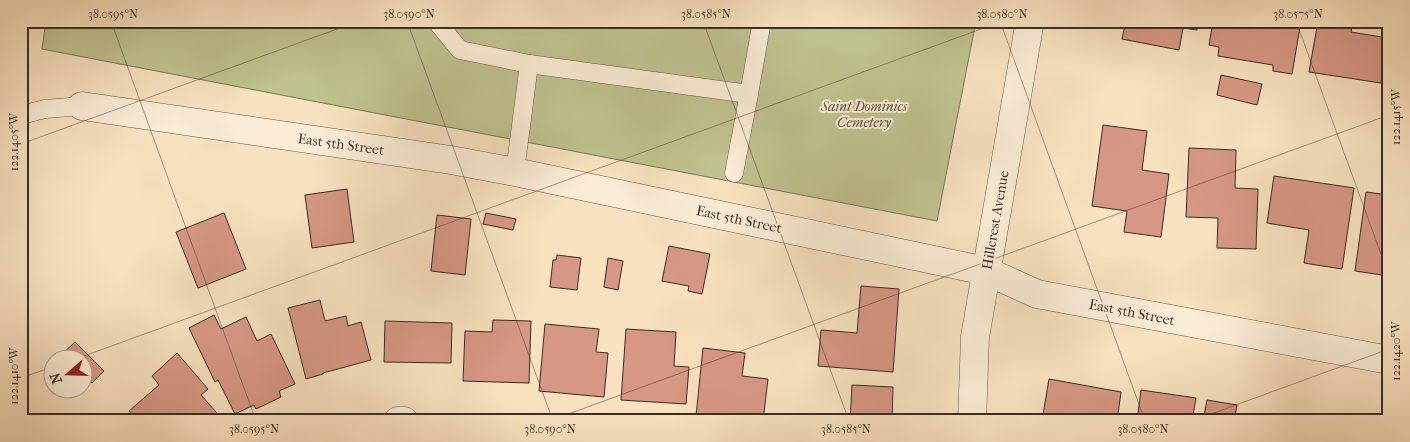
<svg xmlns="http://www.w3.org/2000/svg" width="1410" height="442" viewBox="0 0 1410 442" font-family="'IM FELL French Canon',serif">
  <rect width="100%" height="100%" fill="#f7e1bf"/>
  <filter id="stains"><feTurbulence type="fractalNoise" baseFrequency=".004" numOctaves="4"/><feColorMatrix values="0 0 0 0 .2 0 0 0 0 .09 0 0 0 0 .02 0 0 0 .5 -.17"/></filter>
  <radialGradient id="worn" r=".72"><stop offset=".6" stop-color="#630" stop-opacity="0"/><stop offset="1" stop-color="#630" stop-opacity=".3"/></radialGradient>
  <polygon fill="#bfc290" stroke="#7c785a" points="46,21 976,21 937,221 42,49"/>
  <g fill="#d69784" stroke="#3a2d25">
    <polygon points="1126,21 1198,21 1197,30 1183,28 1179,50 1122,39"/>
    <polygon points="1213,21 1301,21 1292,74 1273,71 1273,65 1218,56 1219,47 1209,45"/>
    <polygon points="1318,21 1353,21 1351,32 1388,38 1381,83 1309,72"/>
    <polygon points="1221,75 1262,84 1257,105 1217,95"/>
    <polygon points="1103,125 1147,131 1142,170 1169,174 1161,237 1124,232 1127,211 1092,206"/>
    <polygon points="1189,148 1236,150 1235,188 1258,189 1256,249 1217,248 1218,218 1186,217"/>
    <polygon points="1274,176 1354,188 1342,269 1304,263 1309,230 1267,223"/>
    <polygon points="347,189 354,242 312,248 305,195"/>
    <polygon points="1366,192 1389,195 1389,276 1355,271"/>
    <polygon points="224,213 246,269 198,288 176,232"/>
    <polygon points="486,213 516,219 513,230 483,224"/>
    <polygon points="437,215 471,219 465,275 431,271"/>
    <polygon points="669,246 710,254 702,294 688,291 689,286 662,281"/>
    <polygon points="557,255 581,258 577,290 550,287 553,260 556,260"/>
    <polygon points="608,258 623,261 618,290 604,287"/>
    <polygon points="861,286 899,289 893,372 818,366 821,330 857,333"/>
    <polygon points="320,300 325,321 346,316 348,326 361,322 371,360 323,373 323,374 306,379 288,308"/>
    <polygon points="214,315 221,329 246,317 257,341 271,334 295,384 279,391 281,397 256,409 254,405 235,414 218,380 215,382 189,328"/>
    <polygon points="493,320 531,321 529,383 463,381 465,331 492,332"/>
    <polygon points="385,321 452,323 451,363 384,362"/>
    <polygon points="545,324 599,329 596,352 608,353 604,397 539,391"/>
    <polygon points="626,329 676,332 674,366 689,367 686,404 621,400"/>
    <polygon points="75,342 104,371 92,383 82,374 82,360 67,360 62,354"/>
    <polygon points="703,348 745,353 742,376 768,379 763,421 741,421 696,416"/>
    <polygon points="177,353 208,389 201,395 224,421 137,421 129,411 159,385 152,376"/>
    <polygon points="1049,379 1121,392 1117,421 1042,421"/>
    <polygon points="852,385 893,387 892,421 850,421"/>
    <polygon points="1141,390 1196,398 1192,421 1137,421"/>
    <polygon points="1207,400 1237,405 1234,421 1203,421"/>
  </g>
  <g fill="none" stroke-linecap="round" stroke-linejoin="round">
    <defs>
      <g id="lane">
        <polyline points="436,21 460,50 529,64 749,94 762,21"/>
        <polyline points="21,115 45,109 82,106"/>
        <polyline points="515,172 529,64"/>
        <polyline points="734,173 749,94"/>
      </g>
      <g id="street">
        <polyline points="82,106 451,160 515,172 986,271 1037,294 1389,360"/>
        <polyline points="398,421 404,421"/>
        <polyline points="972,421 975,337 1030,21"/>
      </g>
    </defs>
    <use href="#lane" stroke="#695a4c" stroke-width="19"/>
    <use href="#street" stroke="#695a4c" stroke-width="29"/>
    <use href="#lane" stroke="#faecd5" stroke-width="18"/>
    <use href="#street" stroke="#faecd5" stroke-width="28"/>
  </g>
  <path fill="none" stroke="#3a2d25" stroke-width="1" stroke-opacity="0.45" d="M111 21 256 421M407 21 553 421M703 21 849 421M1000 21 1145 421M1296 21 1389 276M21 144 359 21M73 360 1003 21M21 378 52 367M549 421 1389 115M1192 421 1389 349"/>
  <g text-anchor="middle" stroke-width="4" stroke-linejoin="round" paint-order="stroke">
    <g font-size="14" font-style="italic" fill="#5b5240" stroke="#faecd5">
      <text x="864" y="111">Saint Dominics<tspan x="864" dy="16">Cemetery</tspan></text>
    </g>
    <g font-size="14" fill="#3a2d25" stroke="#faecd5">
      <text transform="translate(341 144) rotate(8)" y="5">East 5th Street</text>
      <text transform="translate(739 219) rotate(12)" y="5">East 5th Street</text>
      <text transform="translate(995 220) rotate(-80)" y="5">Hillcrest Avenue</text>
      <text transform="translate(1132 312) rotate(11)" y="5">East 5th Street</text>
    </g>
  </g>
  <rect width="1410" height="442" fill="none" stroke="#f7e1bf" stroke-width="55"/>
  <g transform="translate(68 374) rotate(250)"><circle r="24" fill="#faecd5" stroke="#ada08f"/>
  <path d="M0-4L9 19L0 12L-9 19Z" fill="#8f2418"/>
  <text y="-8" font-size="14" font-weight="bold" text-anchor="middle" fill="#3a2d25">N</text>
  </g>
  <rect x="28" y="28" width="1354" height="386" fill="none" stroke="#3a2d25" stroke-width="2"/>
  <g font-size="12" text-anchor="middle" fill="#3a2d25">
    <text x="113" y="18">38.0595°N</text>
    <text x="409" y="18">38.0590°N</text>
    <text x="706" y="18">38.0585°N</text>
    <text x="1002" y="18">38.0580°N</text>
    <text x="1298" y="18">38.0575°N</text>
    <text transform="translate(1396 117) rotate(-90)" y="4">122.1415°W</text>
    <text transform="translate(14 142) rotate(-90)" y="4">122.1405°W</text>
    <text transform="translate(1396 351) rotate(-90)" y="4">122.1420°W</text>
    <text transform="translate(14 376) rotate(-90)" y="4">122.1410°W</text>
    <text x="254" y="433">38.0595°N</text>
    <text x="550" y="433">38.0590°N</text>
    <text x="846" y="433">38.0585°N</text>
    <text x="1143" y="433">38.0580°N</text>
  </g>
  <rect width="100%" height="100%" filter="url(#stains)"/>
  <rect width="100%" height="100%" fill="url(#worn)"/>
</svg>
